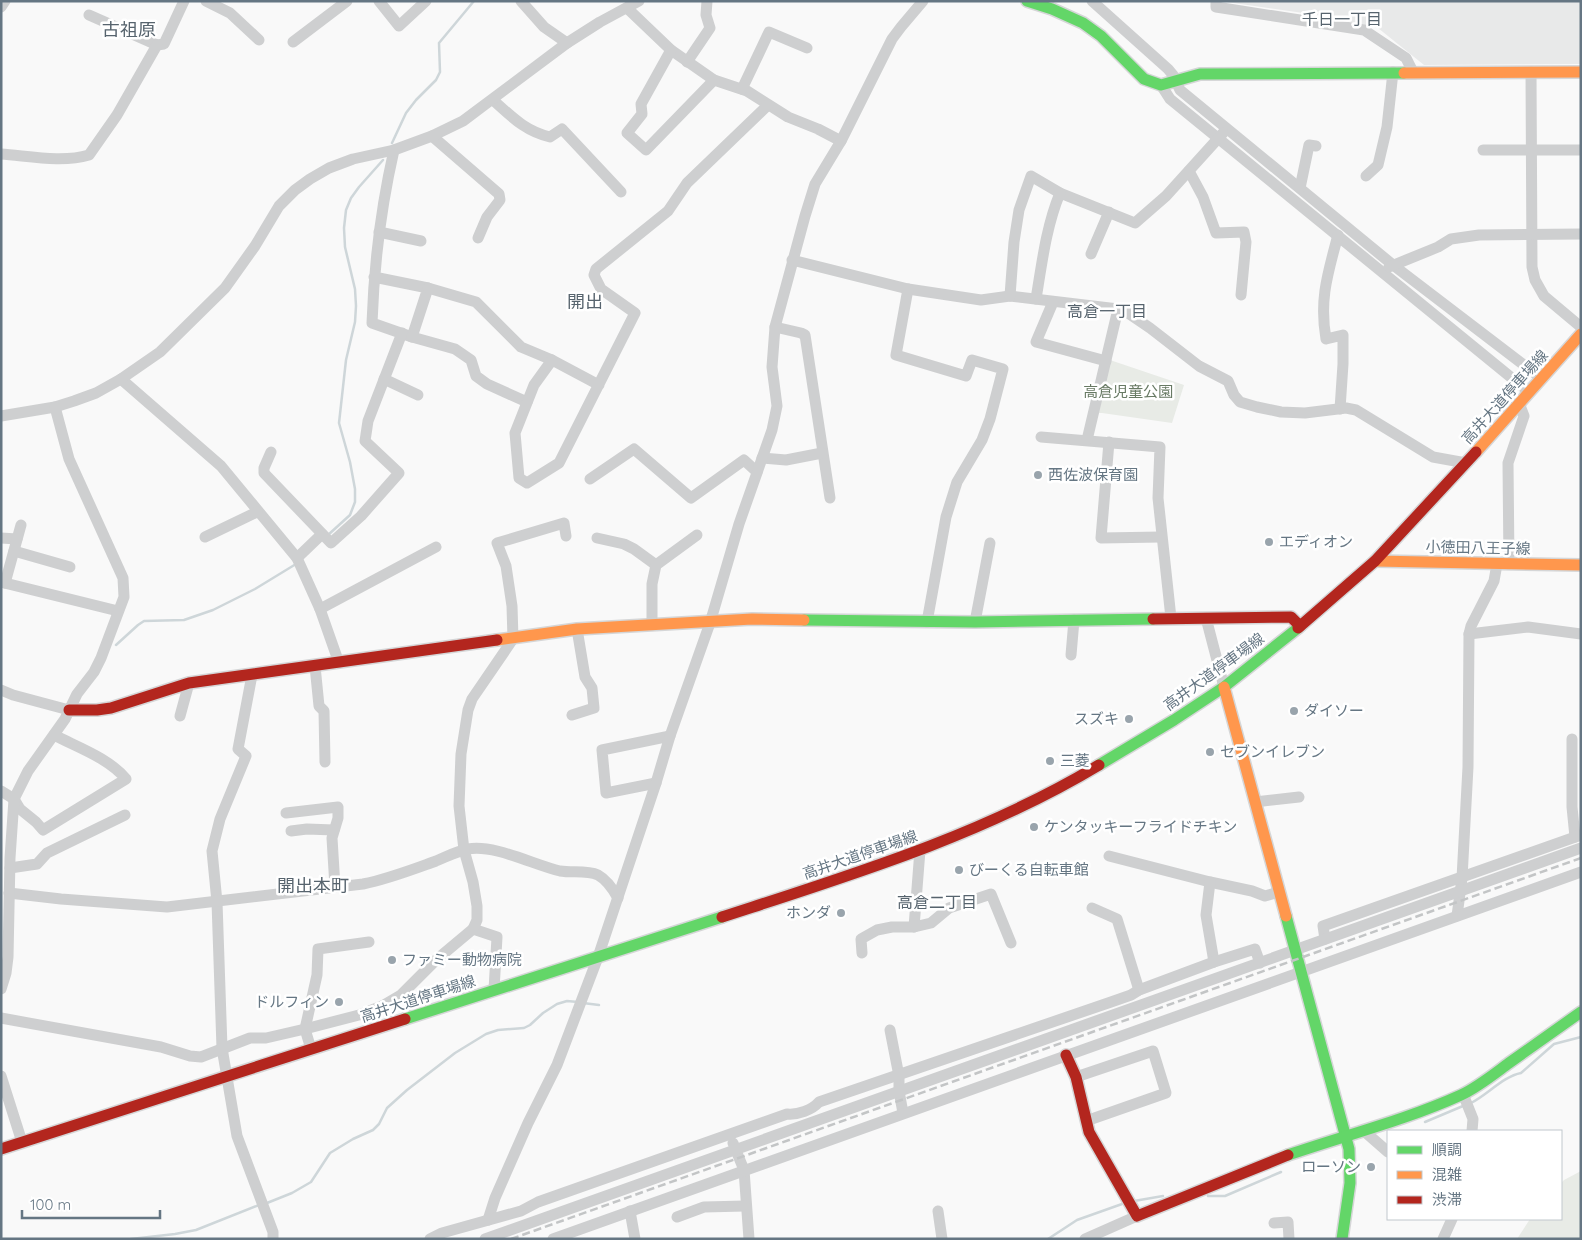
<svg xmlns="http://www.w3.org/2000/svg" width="1582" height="1240" viewBox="0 0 1582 1240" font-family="Quicksand,'Noto Sans JP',sans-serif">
  <rect width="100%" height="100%" fill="#f9f9f9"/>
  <polygon fill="#e8e9e9" points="1220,1 1581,1 1581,64 1424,65 1378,28 1324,16"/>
  <g fill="#e8ebe6">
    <polygon points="1107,359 1184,385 1172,423 1102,413 1093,413"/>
    <polygon points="1581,1171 1581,1239 1517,1239 1530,1219 1561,1219 1561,1183 1564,1180"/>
  </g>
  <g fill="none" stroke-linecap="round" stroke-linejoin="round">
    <g stroke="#ced6d9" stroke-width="2.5">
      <polyline points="392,143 406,113 416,100 436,80 440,72 439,43 474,1"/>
      <polyline points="328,535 350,515 355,502 355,489 350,462 339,423 346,360 355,322 356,306 355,289 345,247 344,228 346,210 351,198 359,187 383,160"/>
      <polyline points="116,645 138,625 144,621 184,620 213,610 255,589 296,564"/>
      <polyline points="583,1003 599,1005"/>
      <path d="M1471 1103C1487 1095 1504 1076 1521 1073L1554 1044 1581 1037"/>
      <polyline points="1425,1122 1463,1106"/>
      <polyline points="1208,1196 1225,1196 1281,1172"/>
      <polyline points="1134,1201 1163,1196"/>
      <polyline points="267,1203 292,1193 311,1182 330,1153 353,1139 373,1130 379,1124 387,1108 407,1090 455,1053 486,1034 498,1030 524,1028 530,1025 543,1013 557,1004 567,1001 578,1002"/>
      <polyline points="131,1239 175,1234 196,1230 259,1205"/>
      <polyline points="1048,1239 1077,1220 1122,1204"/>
    </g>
    <defs>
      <g id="fast">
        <polyline points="1027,1 1052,9 1083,23 1101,36 1144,79 1161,85 1200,74 1404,73"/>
        <polyline points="804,620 975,622 1153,619"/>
        <polyline points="1099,765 1174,720 1224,687 1298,628"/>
        <polyline points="1286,916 1349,1149 1350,1183 1342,1239"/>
        <polyline points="405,1019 722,917"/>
        <path d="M1288 1155C1346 1135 1406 1120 1461 1095 1478 1087 1494 1074 1509 1063 1533 1046 1557 1029 1581 1012"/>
      </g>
      <g id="slow">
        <polyline points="1404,73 1581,72"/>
        <polyline points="1476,452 1581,334"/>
        <polyline points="1375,561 1581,565"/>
        <polyline points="497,640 577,629 752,619 804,620"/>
        <polyline points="1224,687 1286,916"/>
      </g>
      <g id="jam">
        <polyline points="1153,619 1291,617 1300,626"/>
        <polyline points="1298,628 1375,561 1476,452"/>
        <polyline points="69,710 97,710 111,708 189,683 497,640"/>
        <path d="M722 917C851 875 983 835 1099 765"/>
        <polyline points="1066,1055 1076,1077 1089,1132 1137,1216 1288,1155"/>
        <polyline points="1,1149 405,1019"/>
      </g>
    </defs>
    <use href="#fast" stroke="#d5d6d7" stroke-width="14"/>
    <use href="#slow" stroke="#d5d6d7" stroke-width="14"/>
    <use href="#jam" stroke="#d5d6d7" stroke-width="14"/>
    <g stroke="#cecfd0" stroke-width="11">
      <polyline points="206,1 230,13 259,40"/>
      <polyline points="379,1 399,26 426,1"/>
      <polyline points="521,1 544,27 567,43"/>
      <polyline points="1092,1 1168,69 1173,75 1180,90 1393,265 1541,378"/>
      <polyline points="1216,1 1216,7 1364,30 1406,58 1413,72"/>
      <polyline points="1,7 5,1"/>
      <polyline points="627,8 671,50 714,80 747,91 788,117 818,129 841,141"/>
      <polyline points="89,15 157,45 164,44 184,1"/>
      <polyline points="293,42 347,1"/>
      <polyline points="671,50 641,104 642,114 627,133 646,150 714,80"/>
      <polyline points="687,62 710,28 706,15 707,1"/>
      <polyline points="1531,72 1532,267 1535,280 1544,296 1581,327"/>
      <polyline points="1161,85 1170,99 1529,392"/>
      <polyline points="742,89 769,32 807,48"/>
      <path d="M493 100C512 117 525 131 550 137L562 129 621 192"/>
      <polyline points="432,136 499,194 500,200 487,217 478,238"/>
      <polyline points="1483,150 1581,150"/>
      <path d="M1 154C29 156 62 163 89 155L117 115 157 45"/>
      <polyline points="1189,171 1203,197 1216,233 1244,232 1246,242 1241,295"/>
      <polyline points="1366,176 1378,165 1387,127 1393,72"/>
      <polyline points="1300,188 1309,145 1316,146"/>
      <polyline points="379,232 421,241"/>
      <path d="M1338 235C1328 273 1319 299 1326 339L1343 335V364L1340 409"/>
      <polyline points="1091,254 1109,212"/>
      <polyline points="792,260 908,289 981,300 1010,296 1118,309 1125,311 1150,328 1199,366 1228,381 1234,395 1240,402 1257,407 1281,412 1305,413 1346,408 1356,410 1433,457 1466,463"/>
      <polyline points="1389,267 1438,247 1451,239 1479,235 1581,234"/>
      <path d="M374 277 428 288 412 337 372 323C374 265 381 207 394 150"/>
      <polyline points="428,288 476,302 521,347 552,360"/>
      <polyline points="908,289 896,355 966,376 972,360 1003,369 990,419 982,440 957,482 946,517 927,622"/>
      <polyline points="1010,296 1014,242 1019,210 1031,176 1060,193 1135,223 1166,196 1223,133"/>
      <path d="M1036 299C1042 263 1046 227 1060 193"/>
      <polyline points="1053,302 1036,342 1106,361"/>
      <polyline points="775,327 801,333 805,335 830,498"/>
      <polyline points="412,337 455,349 471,360 476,376 487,384 527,402"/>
      <polyline points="121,379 221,466 297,558 320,609 339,663"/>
      <polyline points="384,379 418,395"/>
      <polyline points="599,385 552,360 534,385 515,433 519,478 527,483 559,463 635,313 601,289 594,275 596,269 668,211 687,183 768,105"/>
      <polyline points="1,416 55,407 74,401 96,393 121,379 160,352 225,288 255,246 279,206 295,190 310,179 329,168 353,159 394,150 432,136 463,121 567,43 600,22 639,1"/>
      <polyline points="1041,437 1160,447 1158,498 1171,618"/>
      <polyline points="1087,440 1118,309"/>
      <polyline points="1109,442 1101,538 1161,537"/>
      <polyline points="271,452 264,468 264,473 331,543 361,516 399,473 365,441 368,421 402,333"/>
      <polyline points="762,458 786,460 822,453"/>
      <polyline points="590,479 634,449 691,498 744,460 757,472"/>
      <polyline points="205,537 257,512"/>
      <polyline points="1,538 17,539"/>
      <polyline points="597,538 624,544 634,549 656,565"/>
      <polyline points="14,551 70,567"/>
      <polyline points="297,558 322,534"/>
      <polyline points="1509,564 1508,463 1524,416 1519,403"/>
      <polyline points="1,582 118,611"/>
      <polyline points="5,583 21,525"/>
      <polyline points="320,609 436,547"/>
      <polyline points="1206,618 1224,687"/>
      <polyline points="975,622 990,543"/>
      <polyline points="652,625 652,584 656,565 697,535"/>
      <polyline points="1469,634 1528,627 1581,634"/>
      <polyline points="1071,655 1074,620"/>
      <polyline points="315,666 319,706 324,711 325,762"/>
      <polyline points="252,675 238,749 246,756 220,819 212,851 217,902 222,1048 237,1136 273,1232 273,1239"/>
      <polyline points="1,690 13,695 69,710"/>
      <polyline points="572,715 594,708 592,688 585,677 577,629"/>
      <polyline points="180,716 189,683"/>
      <polyline points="1572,739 1572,807 1575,837"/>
      <polyline points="656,783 606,793 602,750 670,736"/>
      <path d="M1 791 14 799 20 809 36 822 43 830 126 779C109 758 77 747 54 735"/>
      <polyline points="1255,802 1299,797"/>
      <polyline points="286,813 338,807 338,818 332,838 335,887"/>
      <polyline points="291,831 307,829 334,830"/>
      <polyline points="1109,856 1210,882 1252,891 1265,896 1279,892"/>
      <polyline points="10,868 37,864 47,853 125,815"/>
      <polyline points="1210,882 1206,915 1214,962"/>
      <path d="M9 893 61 899 167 907 363 884C388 879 411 870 436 861 446 857 457 851 468 849 494 844 534 865 560 871 572 873 587 870 598 875 607 880 613 889 618 898"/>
      <polyline points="1092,908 1117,919 1139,990"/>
      <polyline points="1457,916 1462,878 1468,767 1469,634 1471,626 1494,581 1497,564"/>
      <polyline points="914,927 920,850"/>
      <polyline points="473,929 497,937 494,990"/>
      <polyline points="1325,939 1323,926 1581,835"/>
      <polyline points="862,953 861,939 877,930 892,927 914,927 931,923 949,908 991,894 1011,943"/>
      <polyline points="1,989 6,973 8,957 10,858 14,799 28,771 65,719 77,694 94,672 101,658 124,597 123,578 69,459 55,407"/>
      <polyline points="1,1018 161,1047 190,1056 201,1057 250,1038 266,1038 305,1029 359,1015 384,1005 401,995 436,960 473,929 477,920 477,906 473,882 464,850 459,806 461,754 468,710 472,699 513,639 512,606 506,566 497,543 564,523 566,536"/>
      <polyline points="890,1030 899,1076 899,1091 903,1113"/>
      <polyline points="311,1049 305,1029 317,975 318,949 369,942"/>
      <polyline points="1,1076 22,1142"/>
      <polyline points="1076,1077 1153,1051 1166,1093 1086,1121"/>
      <polyline points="1463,1094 1473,1119 1472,1131"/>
      <polyline points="1364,1131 1388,1152"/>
      <polyline points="733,1143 744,1170 749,1239"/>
      <polyline points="630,1211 635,1239"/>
      <polyline points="938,1211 942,1239"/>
      <polyline points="677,1217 704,1207 745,1206"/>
      <polyline points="488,1220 495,1198 528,1123 557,1065 598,957 656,783 670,736 710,623 739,524 772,430 777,406 772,367 775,327 805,216 815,184 841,141 892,39 901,27 923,1"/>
      <polyline points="1274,1223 1288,1222 1289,1239"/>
      <path d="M430 1239 442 1233 521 1211 538 1202 787 1114C798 1115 812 1110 819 1102L1111 1002 1131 995 1139 990 1214 962 1255 949 1260 963"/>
      <polyline points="485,1239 1581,848"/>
      <polyline points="553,1239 1581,872"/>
      <polyline points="1085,1239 1137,1216"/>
      <polyline points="1443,1239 1452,1219"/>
    </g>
    <use href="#fast" stroke="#63d668" stroke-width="11"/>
    <use href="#slow" stroke="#ff974d" stroke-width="11"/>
    <use href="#jam" stroke="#b3261e" stroke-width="11"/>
    <polyline stroke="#c3c5c6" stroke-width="2.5" stroke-dasharray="8 4" stroke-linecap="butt" points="511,1239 1581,858"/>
  </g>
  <g fill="#99a4ac" stroke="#fff" stroke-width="2">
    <circle cx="1038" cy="475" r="5"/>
    <circle cx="1269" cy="542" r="5"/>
    <circle cx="1294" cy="711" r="5"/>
    <circle cx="1129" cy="719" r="5"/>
    <circle cx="1210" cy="752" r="5"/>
    <circle cx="1050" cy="761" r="5"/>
    <circle cx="1034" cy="827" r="5"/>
    <circle cx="959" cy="870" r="5"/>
    <circle cx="841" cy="913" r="5"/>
    <circle cx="392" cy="960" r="5"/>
    <circle cx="339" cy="1002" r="5"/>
    <circle cx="1371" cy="1167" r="5"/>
  </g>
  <g text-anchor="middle" stroke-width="5" stroke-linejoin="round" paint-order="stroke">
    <g font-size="15" fill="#687a64" stroke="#fff">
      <text x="1128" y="397">高倉児童公園</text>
    </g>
    <g font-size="15" fill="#657683" stroke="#fff">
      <text transform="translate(1505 397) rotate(-48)" y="5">高井大道停車場線</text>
      <text transform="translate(1478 548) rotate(1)" y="5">小徳田八王子線</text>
      <text transform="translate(1214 672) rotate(-36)" y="5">高井大道停車場線</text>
      <text transform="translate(860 855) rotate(-19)" y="5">高井大道停車場線</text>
      <text transform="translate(418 999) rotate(-18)" y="5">高井大道停車場線</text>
    </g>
    <g font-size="15" fill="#657683" stroke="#fff" text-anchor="start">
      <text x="1048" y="480">西佐波保育園</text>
      <text x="1279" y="547">エディオン</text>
      <text x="1304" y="716">ダイソー</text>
      <text x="1119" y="724" text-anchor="end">スズキ</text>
      <text x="1220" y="757">セブンイレブン</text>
      <text x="1060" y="766">三菱</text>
      <text x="1044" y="832">ケンタッキーフライドチキン</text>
      <text x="969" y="875">びーくる自転車館</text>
      <text x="831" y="918" text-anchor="end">ホンダ</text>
      <text x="402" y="965">ファミー動物病院</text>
      <text x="329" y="1007" text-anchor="end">ドルフィン</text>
      <text x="1361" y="1172" text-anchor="end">ローソン</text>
    </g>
    <g font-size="16" fill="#57646e" stroke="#fff">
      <text x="1342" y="25">千日一丁目</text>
      <text x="1107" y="317">高倉一丁目</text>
      <text x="937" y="908">高倉二丁目</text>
    </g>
    <g font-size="18" fill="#57646e" stroke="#fff">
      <text x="129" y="36">古祖原</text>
      <text x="585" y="308">開出</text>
      <text x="313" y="892">開出本町</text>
    </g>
  </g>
  <rect width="1582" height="1240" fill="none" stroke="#657683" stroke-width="5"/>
  <rect x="1387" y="1130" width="175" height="90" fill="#ffffff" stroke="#c1c8cd"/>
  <rect x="1397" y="1146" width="25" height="8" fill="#63d668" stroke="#c1c8cd"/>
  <text x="1432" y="1155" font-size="15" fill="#657683">順調</text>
  <rect x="1397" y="1171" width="25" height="8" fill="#ff974d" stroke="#c1c8cd"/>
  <text x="1432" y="1180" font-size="15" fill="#657683">混雑</text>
  <rect x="1397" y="1196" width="25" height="8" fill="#b3261e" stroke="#c1c8cd"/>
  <text x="1432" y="1205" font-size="15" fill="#657683">渋滞</text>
  <path d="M22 1210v8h138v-8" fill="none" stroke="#657683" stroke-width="2.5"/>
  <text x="30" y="1210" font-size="15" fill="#657683" stroke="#ffffff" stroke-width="4" paint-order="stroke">100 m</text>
</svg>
